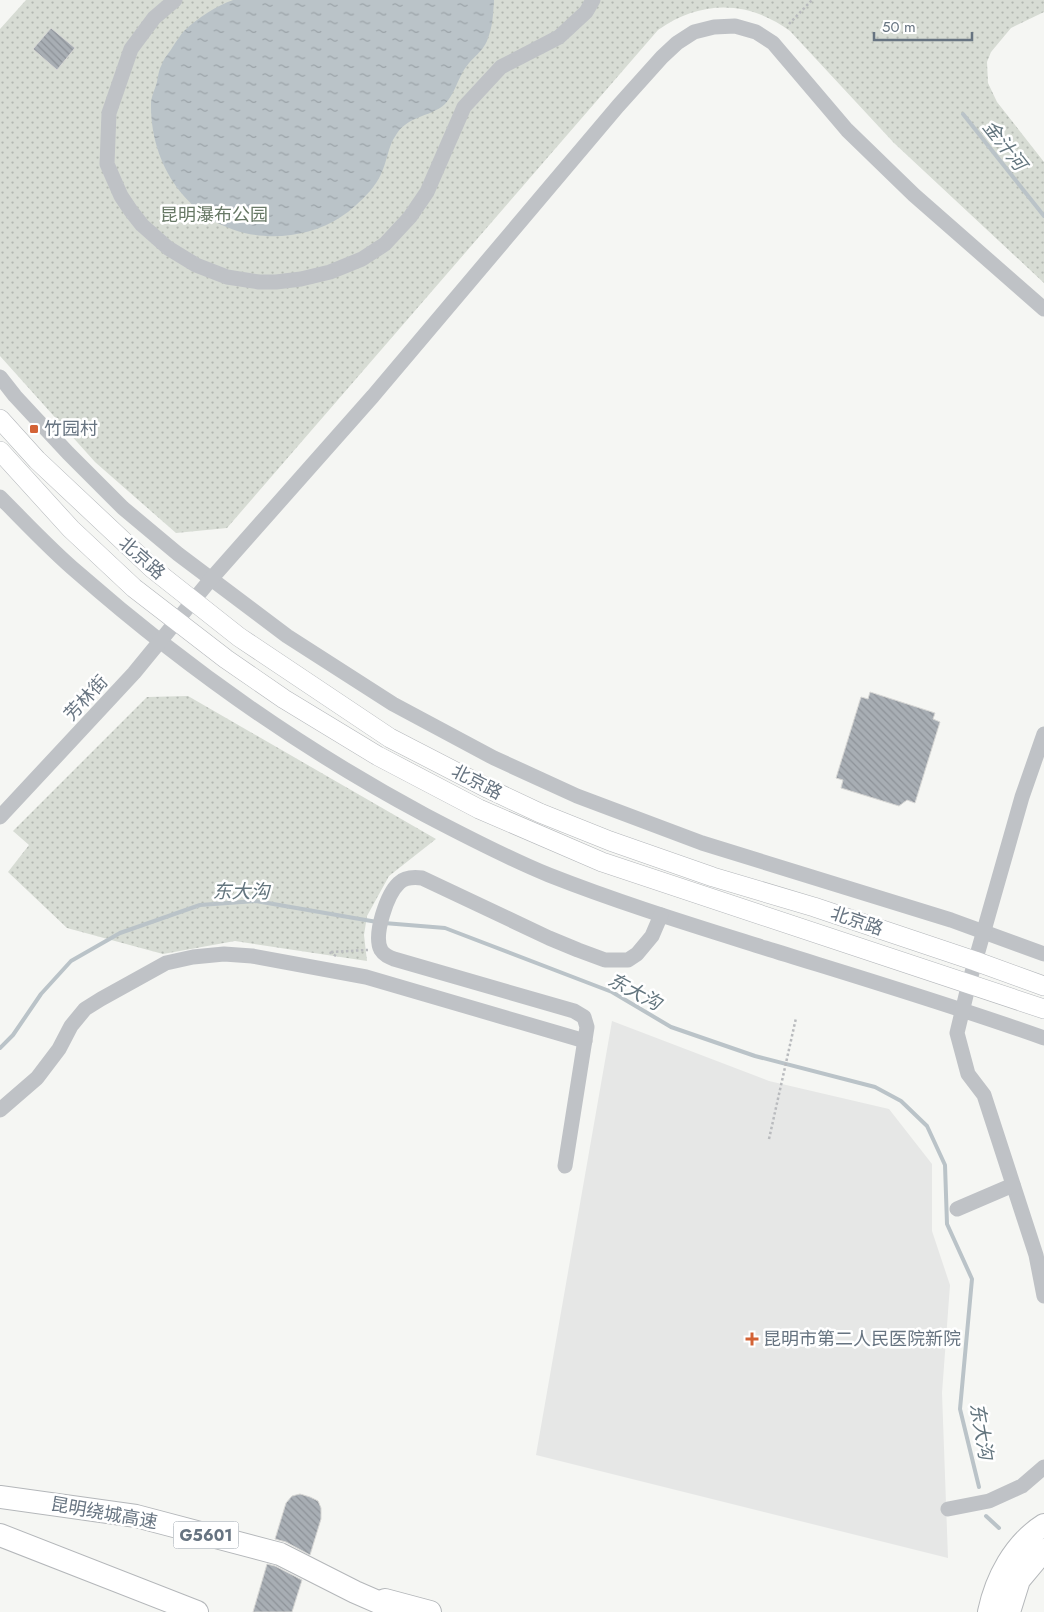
<svg xmlns="http://www.w3.org/2000/svg" width="1044" height="1612" viewBox="0 0 1044 1612" font-family="Jost,'Noto Sans SC',sans-serif">
  <defs>
    <pattern id="park-dots" width="8" height="8" patternUnits="userSpaceOnUse" patternTransform="scale(1.25)"><rect width="8" height="8" fill="#d7dcd4"/><path d="M2 2h.1M6 6h.1" fill="none" stroke="#b2b7b1" stroke-width="1.8" stroke-linecap="round"/></pattern>
    <pattern id="water-ripples" width="26" height="14" patternUnits="userSpaceOnUse" patternTransform="scale(1.25)"><rect width="26" height="14" fill="#bac3c8"/><path d="M2 4q2-2 4 0t4 0M15 11q2-2 4 0t4 0" fill="none" stroke="#9ba3a8"/></pattern>
    <pattern id="building-back-hatch" width="6" height="6" patternUnits="userSpaceOnUse" patternTransform="scale(1.25)"><rect width="6" height="6" fill="#a8aeb4"/><path d="M-1 5l2 2M0 0l6 6M5-1l2 2" fill="none" stroke="#8d9298"/></pattern>
  </defs>
  <rect width="100%" height="100%" fill="#f5f6f3"/>
  <polygon fill="#e6e7e6" points="612,1021 769,1081 889,1109 932,1164 932,1231 950,1285 942,1393 948,1558 536,1455"/>
  <g fill="url(#park-dots)">
    <path d="M26 0H1044V12L1011 28 991 52 987 62 988 83 997 102 1044 162V283L894 143 790 31C748 0 701 0 658 30L227 528 176 533 95 462 0 356V29Z"/>
    <polygon points="188,696 436,839 389,876 367,916 364,935 367,961 235,941 163,954 67,928 8,872 29,845 13,831 147,697"/>
  </g>
  <path fill="url(#water-ripples)" d="M233 0H494C493 15 493 26 487 41 483 51 472 58 466 67 457 79 454 99 440 108 425 117 406 118 396 135 388 146 387 162 381 174 376 186 365 197 355 206 338 222 314 232 291 235 211 246 150 182 151 104 151 97 155 89 157 82 158 76 159 69 162 64 164 58 169 53 172 48 176 42 180 35 185 30 199 17 216 6 233 0Z"/>
  <g fill="none" stroke-linecap="round" stroke-linejoin="round">
    <g stroke="#bac3c8" stroke-width="4">
      <polyline points="963,114 1044,216"/>
      <polyline points="384,923 445,928 612,992 671,1027 755,1056 875,1087 901,1101 927,1126 945,1165 947,1224 972,1279 960,1409 979,1487"/>
      <polyline points="0,1048 13,1035 41,994 71,961 120,933 200,905 256,901 377,922"/>
      <polyline points="986,1516 999,1528"/>
    </g>
  </g>
  <g fill="url(#building-back-hatch)" stroke="#d7d7d5">
    <polygon points="51,28 75,48 57,70 33,49"/>
    <polygon points="870,692 935,713 933,719 940,722 915,803 907,800 899,806 841,788 843,780 836,778 861,697 868,699"/>
    <polygon points="300,1494 310,1497 318,1501 321,1508 321,1519 310,1555 286,1542 275,1539 286,1503 292,1496"/>
    <polygon points="267,1564 275,1566 302,1580 292,1612 253,1612"/>
  </g>
  <g fill="none" stroke-linecap="round" stroke-linejoin="round">
    <defs>
      <g id="major">
        <polyline points="0,419 37,460 153,569 239,637 390,738 489,789 540,813 610,841 713,877 814,907 975,961 1044,986"/>
        <polyline points="0,451 71,529 134,588 226,659 284,699 378,756 479,809 602,862 1044,1009"/>
      </g>
      <g id="highway">
        <polyline points="0,1497 136,1516 280,1554 355,1592 401,1612"/>
        <polyline points="0,1535 197,1612"/>
        <polyline points="385,1600 430,1612"/>
        <path d="M989 1612C996 1579 1014 1544 1044 1525"/>
        <polyline points="1009,1612 1019,1580 1044,1550"/>
      </g>
    </defs>
    <use href="#major" stroke="#b3b6ba" stroke-width="20"/>
    <use href="#highway" stroke="#b4b7ba" stroke-width="24"/>
    <g stroke="#b9bbbe" stroke-width="2.5" stroke-dasharray="2.5 2.5" stroke-linecap="butt">
      <polyline points="789,24 812,0"/>
      <polyline points="336,956 329,952 368,950"/>
      <polyline points="769,1139 796,1018"/>
    </g>
    <g stroke="#bfc2c6" stroke-width="15">
      <polyline points="175,0 154,18 131,49 109,113 107,164 121,196 131,211 142,225 168,248 196,265 227,277 259,282 276,282 301,279 330,272 362,259 385,244 410,217 427,192 464,107 501,67 559,37 586,12 593,0"/>
      <polyline points="0,377 15,396 68,453 123,508 178,554 287,636 393,704 494,758 577,796 702,843 951,920 1044,954"/>
      <path d="M0 497C25 522 50 549 77 572 184 666 300 748 425 815 465 836 507 858 549 875 620 903 692 925 765 948 858 977 952 1005 1044 1038"/>
      <polyline points="1044,734 1022,797 969,983 957,1033 968,1074 984,1095 1036,1255 1044,1296"/>
      <polyline points="0,817 134,673 211,579 373,396 618,106 662,57 677,43 694,32 714,27 735,26 756,32 773,43 847,130 914,195 1044,309"/>
      <polyline points="0,1110 37,1078 59,1049 71,1026 85,1009 101,999 166,963 193,957 224,954 252,956 366,977 585,1041"/>
      <path d="M565 1166 587 1027 584 1017 574 1011 394 959C389 957 384 955 381 950 373 935 387 894 399 883 405 877 414 877 422 878L549 938 578 950 605 960H628L637 954 652 936 661 915"/>
      <polyline points="957,1209 1013,1185"/>
      <polyline points="948,1509 989,1501 1022,1486 1044,1467"/>
    </g>
    <use href="#major" stroke="#fff" stroke-width="19"/>
    <use href="#highway" stroke="#fff" stroke-width="22"/>
  </g>
  <g fill="#d36235" stroke="#fff" stroke-width="2">
    <rect x="29" y="424" width="10" height="10" rx="2.5"/>
    <path d="M749.5 1331.5h5v5h5v5h-5v5h-5v-5h-5v-5h5z"/>
  </g>
  <g text-anchor="middle" stroke-width="5" stroke-linejoin="round" paint-order="stroke">
    <rect fill="#fff" stroke="#959ea7" stroke-width="1" x="173.5" y="1521.5" width="65" height="27" rx="4"/>
    <g font-size="16" font-weight="bold" fill="#677481">
      <text x="206" y="1541">G5601</text>
    </g>
    <g font-size="18" fill="#687966" stroke="#fff">
      <text x="214" y="221">昆明瀑布公园</text>
    </g>
    <g font-size="18" fill="#677481" stroke="#fff" text-anchor="start">
      <text x="44" y="435">竹园村</text>
      <text x="763" y="1345">昆明市第二人民医院新院</text>
    </g>
    <g font-size="18" fill="#677481" stroke="#fff">
      <text transform="translate(142 558) rotate(41)" y="6">北京路</text>
      <text transform="translate(86 698) rotate(-47)" y="6">芳林街</text>
      <text transform="translate(477 782) rotate(27)" y="6">北京路</text>
      <text transform="translate(857 921) rotate(19)" y="6">北京路</text>
      <text transform="translate(104 1513) rotate(10)" y="6">昆明绕城高速</text>
    </g>
    <g font-size="19" font-style="italic" fill="#63757e" stroke="#fff">
      <text transform="translate(1005 145) rotate(52)" y="7">金汁河</text>
      <text x="241" y="898">东大沟</text>
      <text transform="translate(635 991) rotate(28)" y="7">东大沟</text>
      <text transform="translate(982 1431) rotate(80)" y="7">东大沟</text>
    </g>
  </g>
  <path d="M874 32v8h98v-8" fill="none" stroke="#677481" stroke-width="2.5"/>
  <text x="882" y="32" font-size="15" fill="#677481" stroke="#ffffff" stroke-width="4" paint-order="stroke">50 m</text>
</svg>
